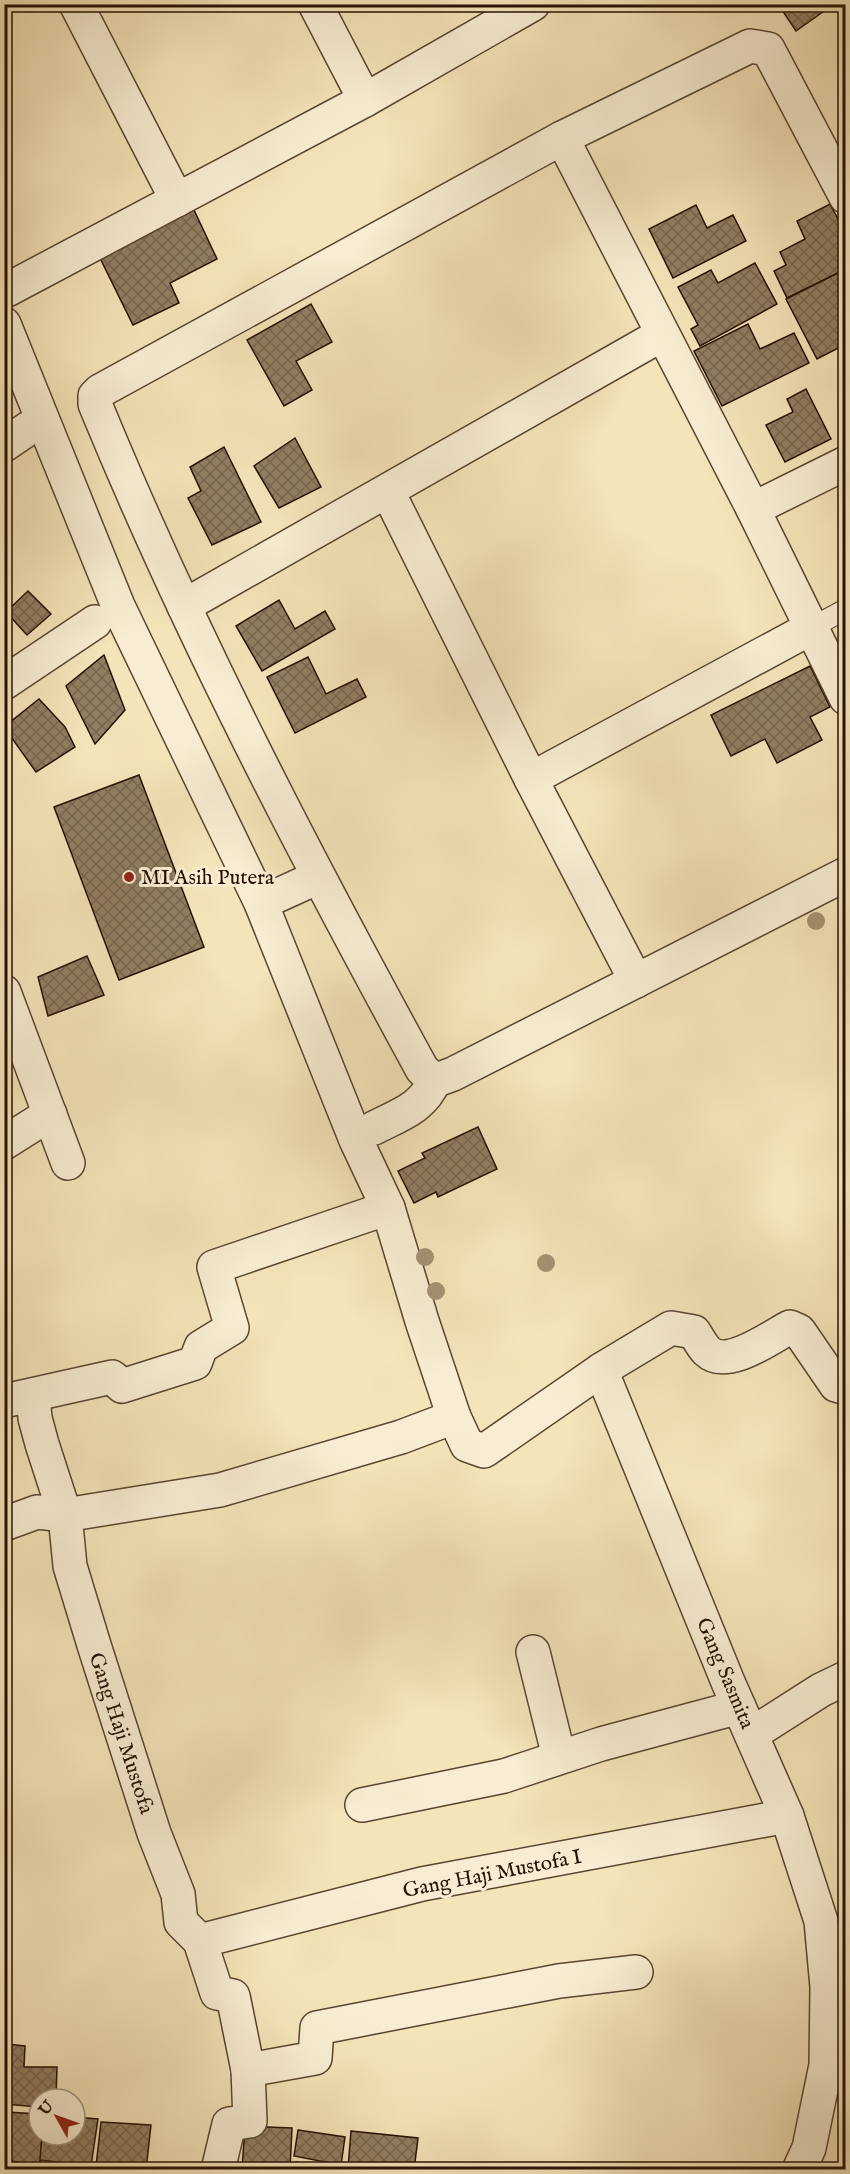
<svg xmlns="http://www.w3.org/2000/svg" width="850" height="2174" viewBox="0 0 850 2174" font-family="'IM FELL English',serif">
  <defs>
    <pattern id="building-cross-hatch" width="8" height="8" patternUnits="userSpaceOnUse" patternTransform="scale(1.5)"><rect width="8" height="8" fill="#917e62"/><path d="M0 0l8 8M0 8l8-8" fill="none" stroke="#76664f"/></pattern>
  </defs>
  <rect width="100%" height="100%" fill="#f4e4b9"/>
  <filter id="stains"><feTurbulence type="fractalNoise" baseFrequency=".00333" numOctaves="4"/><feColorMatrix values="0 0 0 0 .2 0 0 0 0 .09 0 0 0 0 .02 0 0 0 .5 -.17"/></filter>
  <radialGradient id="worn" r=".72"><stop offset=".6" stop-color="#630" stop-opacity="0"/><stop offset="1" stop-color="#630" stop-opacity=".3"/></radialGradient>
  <g fill="url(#building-cross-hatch)" stroke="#261004" stroke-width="1.5">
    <polygon points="778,4 834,4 796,31"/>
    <polygon points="830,204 846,234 846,269 787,298 774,271 786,265 780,252 805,239 797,221"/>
    <polygon points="696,205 707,228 733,215 746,241 673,278 649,229"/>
    <polygon points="194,210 217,259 170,283 179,303 133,325 99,256"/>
    <polygon points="755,263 777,304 700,346 691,329 698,325 678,287 711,270 718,283"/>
    <polygon points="846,269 846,344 817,359 786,299"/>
    <polygon points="311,304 332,342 296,361 312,390 284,406 247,340"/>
    <polygon points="748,324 760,349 794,333 809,363 722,406 694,351"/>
    <polygon points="806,389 831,439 785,462 766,425 793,412 787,399"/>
    <polygon points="295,438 321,487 279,508 254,466"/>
    <polygon points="224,447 261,522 212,545 188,498 201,491 190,467"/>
    <polygon points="28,591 51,614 27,635 6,612"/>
    <polygon points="279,600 295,629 325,611 335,629 262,671 236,626"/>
    <polygon points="104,655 125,710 95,744 66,686"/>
    <polygon points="308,657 326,694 357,679 366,697 295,733 267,677"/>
    <polygon points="810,666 830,707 810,717 822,740 777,763 765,739 731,756 711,715"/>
    <polygon points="39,699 65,727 75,747 36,772 4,727"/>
    <polygon points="139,775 204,947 119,980 54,807"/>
    <polygon points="87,956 104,995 48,1016 38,977"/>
    <polygon points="478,1127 497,1169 438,1197 436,1192 414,1203 398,1171 425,1158 422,1153"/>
    <polygon points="6,2044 25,2046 24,2067 57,2067 56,2099 39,2099 39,2107 4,2104"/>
    <polygon points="7,2112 39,2114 39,2135 42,2135 40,2165 4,2160"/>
    <polygon points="75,2117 98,2119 91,2166 40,2160 42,2135 75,2135"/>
    <polygon points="101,2122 151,2125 146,2170 96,2166"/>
    <polygon points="245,2126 292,2128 290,2170 242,2170"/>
    <polygon points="298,2130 345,2137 341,2165 294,2156"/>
    <polygon points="351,2131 418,2138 414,2170 348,2168"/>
    <polygon points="296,2162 344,2170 295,2170"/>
  </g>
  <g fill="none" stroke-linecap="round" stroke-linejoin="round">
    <defs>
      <polyline id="lane" points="811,628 846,609"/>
      <g id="street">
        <polyline points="76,4 177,200"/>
        <polyline points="315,4 365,100"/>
        <polyline points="562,138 753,509 846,698"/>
        <path d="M846 197 768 49 750 46 562 138 100 391 95 396V404C189 633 304 853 422 1069L434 1081 453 1074 846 874"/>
        <polyline points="7,290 365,100 533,4"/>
        <polyline points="4,324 118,606 261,903 356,1140 388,1208 422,1321 454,1417 467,1445 484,1451 601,1370 728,1682 787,1816 821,1921 827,1987 826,2065 809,2148 799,2170"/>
        <polyline points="4,445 29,428"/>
        <polyline points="388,492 531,779 636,981"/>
        <polyline points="753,509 846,463"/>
        <polyline points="184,606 661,335"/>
        <polyline points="4,683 95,622"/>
        <polyline points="531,779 811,628"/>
        <polyline points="261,903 318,877"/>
        <polyline points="4,992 68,1163"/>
        <path d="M374 1128C399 1115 423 1108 434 1081"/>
        <polyline points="4,1143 50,1114"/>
        <path d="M601 1370 671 1328 694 1332C698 1338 702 1346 707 1351 727 1370 771 1337 790 1327L799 1331 836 1385 846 1388"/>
        <polyline points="33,1395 35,1418 42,1444 65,1515 70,1566 94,1645 154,1833 178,1894 181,1922 200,1941 217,1993 233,1996 248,2070 250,2121 229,2124 218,2170"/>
        <polyline points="4,1401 112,1377 122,1386 195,1363 201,1347 232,1328 214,1267 388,1208"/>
        <polyline points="4,1524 37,1512 65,1515 220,1490 401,1437 454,1417"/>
        <polyline points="533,1652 559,1757"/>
        <polyline points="752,1734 821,1690 846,1678"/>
        <polyline points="362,1805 504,1776 601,1744 739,1707"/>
        <polyline points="200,1941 422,1884 787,1816"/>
        <polyline points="248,2070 315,2058 317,2028 559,1981 636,1972"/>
      </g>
    </defs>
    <use href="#lane" stroke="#5a4531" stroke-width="22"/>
    <use href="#street" stroke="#5a4531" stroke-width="36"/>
    <use href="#lane" stroke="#f8edd2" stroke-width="20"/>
    <use href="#street" stroke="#f8edd2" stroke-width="33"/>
  </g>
  <g fill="#a49272">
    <circle cx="816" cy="921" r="9"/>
    <circle cx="425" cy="1257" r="9"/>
    <circle cx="546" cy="1263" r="9"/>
    <circle cx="436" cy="1291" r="9"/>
  </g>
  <circle fill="#8f2418" stroke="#f8edd2" stroke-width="2" cx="129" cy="877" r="6"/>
  <g text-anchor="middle" stroke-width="6" stroke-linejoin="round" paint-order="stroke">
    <g font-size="21" fill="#261004" stroke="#f8edd2" text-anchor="start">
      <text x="141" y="884">MI Asih Putera</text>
    </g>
    <g font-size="21" fill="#261004" stroke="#f8edd2">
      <text transform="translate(726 1673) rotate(67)" y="7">Gang Sasmita</text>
      <text transform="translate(122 1733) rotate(72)" y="7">Gang Haji Mustofa</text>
      <text transform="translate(492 1873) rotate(-11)" y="7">Gang Haji Mustofa I</text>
    </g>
  </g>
  <rect width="850" height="2174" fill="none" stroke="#f4e4b9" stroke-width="24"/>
  <rect x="6" y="6" width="838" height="2162" fill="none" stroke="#261004" stroke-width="3"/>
  <rect x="12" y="12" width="826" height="2150" fill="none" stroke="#261004" stroke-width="1.5"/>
  <g transform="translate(57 2117) rotate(310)"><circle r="28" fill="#f8edd2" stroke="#a49580" stroke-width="1.5"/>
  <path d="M0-4.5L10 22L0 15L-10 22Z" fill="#8f2418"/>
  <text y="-9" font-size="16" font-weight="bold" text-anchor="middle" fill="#261004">U</text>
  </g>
  <rect width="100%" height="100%" filter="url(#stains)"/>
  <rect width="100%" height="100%" fill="url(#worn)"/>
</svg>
